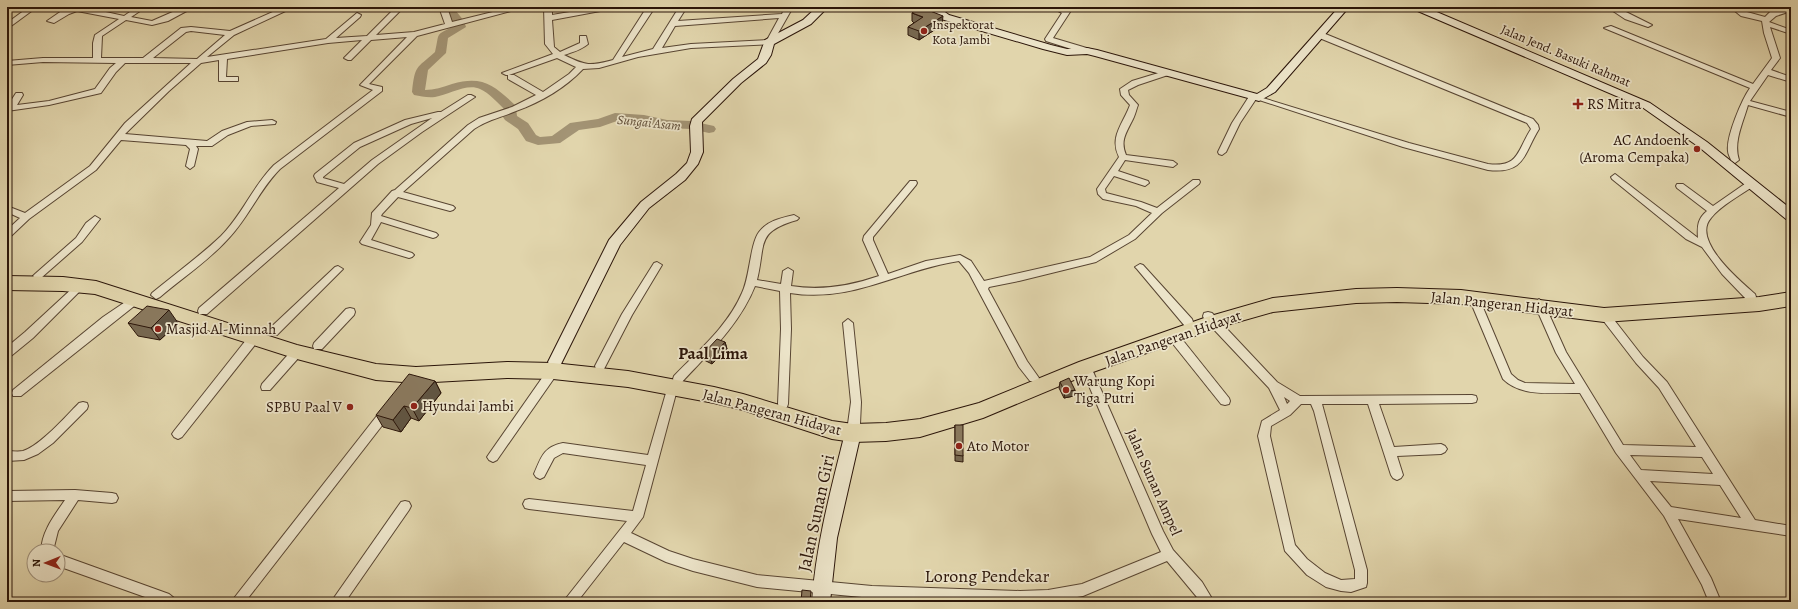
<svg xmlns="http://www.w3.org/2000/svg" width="1798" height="609" viewBox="0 0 1798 609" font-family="Alegreya,serif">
  <rect width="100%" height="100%" fill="#e1d5ac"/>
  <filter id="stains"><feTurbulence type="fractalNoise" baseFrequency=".005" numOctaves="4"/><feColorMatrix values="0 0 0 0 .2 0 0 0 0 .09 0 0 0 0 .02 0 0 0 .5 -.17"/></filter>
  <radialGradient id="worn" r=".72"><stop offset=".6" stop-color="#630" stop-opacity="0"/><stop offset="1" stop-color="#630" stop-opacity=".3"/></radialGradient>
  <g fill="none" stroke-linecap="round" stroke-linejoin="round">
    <path fill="#a39475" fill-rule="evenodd" d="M446 7H458L456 11 464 21 466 27 448 38 446 53 428 70 425 90C434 90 443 87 452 84 482 75 494 85 515 105L516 108 517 116 528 123 536 135 540 137 552 136 570 123 598 119 615 113 644 115 667 120 691 121 714 126 716 129 714 132 709 133 691 129 667 128 644 123 617 121 600 127 579 130 560 143 538 145 526 141 518 129 505 120 503 117 504 109C497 102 489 93 480 89 467 83 448 95 435 97 427 98 421 96 414 95L412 92C415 65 416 69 435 52 440 32 434 36 454 26L444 11Z"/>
    <defs>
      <g id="street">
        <polygon points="7,7 14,7 7,11"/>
        <polygon points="29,7 37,7 7,29 7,23"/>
        <path d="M75 7H83L124 16 137 7H146L131 17 152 21 184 7H194L168 21 152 25 126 20 102 36 101 58H143L181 28 191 27 230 31 284 7H294L234 35 207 57 326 39 357 13 361 15 360 17 336 38 367 36 396 7H404L376 35 414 32 445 24 439 7H447L452 22 513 7H526L417 36 369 84 382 87V91L280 169C259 190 248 219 227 240 208 261 181 279 160 297L156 299 151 295 152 293C175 274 200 256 221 236 242 215 253 186 274 165L373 90 360 85 407 37 371 40 351 60H348L344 58 362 40 328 43 227 59 226 77H238V81H219V60L201 63 169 91 125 134 207 141 222 131 247 122 272 120 276 122 275 124 251 126 228 135 212 146H196L198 149 194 166 190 169 186 166 190 149 186 145 121 140 96 170 29 219 10 237 7 238V230L20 218 7 212V206L25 213 90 166 125 123 191 63H125L116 72 101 93 49 105 7 111V107L16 93H22L23 95 17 105 49 101 95 89 110 68 116 63 43 62 7 65V61L43 58H93V43L95 35 119 19 77 11 69 14 54 23 47 21 63 10ZM191 31 225 35 197 59 153 58 186 32Z"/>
        <path d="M324 7H341C337 10 328 10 324 7Z"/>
        <path d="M544 7H552V15L599 7H615L611 9 552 20 554 47 560 52 580 43V36H586L588 44C581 50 573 52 564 55 586 66 590 66 613 60L647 7H655L622 57 653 49 678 9 674 7H705L696 10H685L678 21 782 14 785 7H793L772 44 691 48 638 57 599 68 583 69C565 88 541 102 516 111 502 117 487 120 474 129L403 192 453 206 455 208 453 210 450 211 398 197 382 214 381 216 436 233 438 235 436 237 433 238 381 222 371 240 412 253 414 255 412 257 409 258 362 244 360 242 371 225 372 213 392 191 395 190 468 125 479 118 512 107 536 95 508 79V75H514L543 92 569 74 576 67 557 58 509 75H506L502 73 553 54 545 44ZM779 18 767 40 691 44 662 48 675 26Z"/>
        <polygon points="1051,7 1061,7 1070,12 1053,38 1090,49 1090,53 1084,53 1046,41 1045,39 1062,13"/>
        <polygon points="1607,7 1616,7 1652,25 1648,27 1625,19"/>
        <path d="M1730 7H1739L1747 12 1765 17 1770 12 1791 7V11L1776 16 1769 22 1791 30V34L1770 27 1780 58 1771 70 1791 77V82L1768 75 1750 101 1791 112V117L1748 105C1743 123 1733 142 1739 160L1735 163 1731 160C1730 157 1728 154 1728 151 1726 137 1742 99 1750 88L1604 28 1611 26 1753 84 1772 58 1764 33 1762 21 1741 16Z"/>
        <path d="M1317 33H1323L1533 119 1538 125 1539 129C1523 155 1525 174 1488 170L1403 147 1256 99 1240 123 1226 152 1222 155 1219 154 1218 152 1232 123 1250 95H1253L1409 143 1488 164C1519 168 1517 151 1531 129L1527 123 1317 37Z"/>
        <path d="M1165 71H1168V75L1138 85 1128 90 1129 95 1138 105C1136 110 1135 116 1132 121 1126 133 1120 141 1126 155L1173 161 1177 164 1173 167 1125 160 1118 171 1148 181 1149 183 1145 186 1114 176 1105 189 1106 193 1141 202 1157 208 1193 180H1199L1200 182 1199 184 1162 213 1135 239 1096 262 1019 281 989 287 988 289 1027 361 1039 378 1038 381H1030L1019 367 969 273 959 261C899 270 853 303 790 293L791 329 788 404 787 407 783 408 779 407 778 404 781 329 780 291 755 286C740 324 709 353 682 382H674L673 379 674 376C698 351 728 326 742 293 750 277 750 244 759 232 767 221 781 218 794 215L799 218 797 220C755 232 766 244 757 280L781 284 783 271 788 268 793 271 791 286C822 291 850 286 879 276L863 240 864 236 910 181H916L917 183 916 185 873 237V240L888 274 926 261 960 255 971 261 984 281 1090 257 1129 235 1152 213 1136 206 1103 199 1098 194 1097 189 1119 157C1109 137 1123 124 1130 105L1121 95 1120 89 1132 81Z"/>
        <path d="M468 95H471L475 97 422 132 378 164 207 314H199L198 311 199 308 339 188 317 182 314 176 315 174 354 143 405 120 438 112H441ZM432 118 372 160 344 184 323 178V177L360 147 411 124Z"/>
        <path d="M1615 174 1698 238C1697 226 1698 218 1707 211L1677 188 1676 186 1677 184H1683L1713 206 1749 181H1755L1756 183 1755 185C1741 195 1721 205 1711 218 1691 240 1740 281 1755 294L1756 297 1755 300H1747L1722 274 1702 247 1686 239 1612 179 1611 177Z"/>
        <polygon points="95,216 100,219 82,242 41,278 35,278 33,276 35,274 76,238 86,223"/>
        <polygon points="657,262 662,265 632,315 604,369 596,369 595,366 622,314 654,263"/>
        <polygon points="1140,264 1143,265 1192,319 1193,322 1192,325 1184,325 1137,269 1135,267"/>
        <polygon points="338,266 343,269 277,335 269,335 268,332 269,329 335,267"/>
        <polygon points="80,283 83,284 85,286 33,338 11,356 7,357 7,347 25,332 77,284"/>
        <path d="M1474 294 1479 298 1511 374 1518 380 1525 383 1575 384 1556 353 1534 303 1539 299 1544 303 1566 352 1623 445 1696 447 1659 388 1636 363 1599 315 1604 311 1608 312 1643 357 1667 382 1755 520 1791 526V536L1678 519 1711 578 1721 602H1709L1702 585 1664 516 1616 453 1580 393C1555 392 1522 398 1503 379L1469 298ZM1630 455 1702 457 1713 474 1641 470ZM1650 481 1720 485 1741 518 1671 507Z"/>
        <polygon points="134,296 139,300 138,303 21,396 13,396 12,393 13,390 103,317"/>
        <polygon points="350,308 354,309 355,312 354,315 322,349 314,349 313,346 314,343 346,309"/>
        <path d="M1208 312 1212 313 1277 382 1300 396 1472 395 1476 396 1477 399 1476 402 1472 403 1379 404 1394 447 1441 444 1445 446 1447 449 1445 452 1441 454 1397 456 1403 475 1401 478 1397 480 1393 478 1391 475 1368 404H1322L1367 570V583L1366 587 1351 592 1341 591 1326 587 1307 575 1285 551 1258 436 1262 421 1280 410 1269 388 1204 319 1203 316 1204 313ZM1284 397 1290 401 1287 404ZM1301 404H1311L1314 411 1355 570V579L1341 580 1325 573 1307 559 1295 545 1270 436 1271 426 1290 415Z"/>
        <polygon points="848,319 853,323 861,402 860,424 858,427 854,428 850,427 848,424 851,402 843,323"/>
        <polygon points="1173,332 1177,333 1229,398 1230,401 1229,404 1225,405 1221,404 1169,339 1168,336 1169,333"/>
        <polygon points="254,334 258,335 259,338 258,341 182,437 178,439 174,437 172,434 174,431 250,335"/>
        <polygon points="297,348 301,349 302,352 301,355 270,390 262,390 261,387 262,384 293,349"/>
        <path d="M1086 363 1090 364 1091 367 1163 531 1173 550 1202 582 1214 602H1201L1167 561 1083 596 1048 602H992L872 598 757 587 693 571 666 562 624 542 577 602H563L627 521 529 509 525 508 523 504 525 500 529 499 633 511 646 465 563 453 554 458 544 477 540 479 536 477 534 474C541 458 543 447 563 443L648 455 668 386 669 383H677L678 386 643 517 631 533 669 551 693 559 757 575 872 586 1020 591 1048 590 1082 584 1161 552 1152 534 1081 367 1082 364Z"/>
        <polygon points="553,367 557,368 558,371 557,374 497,460 493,462 489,460 487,457 489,454 549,368"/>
        <path d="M83 402 87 403 88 406 87 409 53 443 38 454 24 460 7 461V451C12 451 18 452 23 451 40 446 66 416 79 403Z"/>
        <polygon points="387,407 391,408 393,411 391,414 245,602 231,602 383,408"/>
        <path d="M75 490 112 493 116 494 118 498 116 502 112 503 78 500 58 531 53 551H41C42 531 54 516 65 500L7 501V491Z"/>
        <polygon points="405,501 409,502 411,506 409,510 345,602 331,602 401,502"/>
        <polygon points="58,554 169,594 174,598 175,602 159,602 58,566"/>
      </g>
      <g id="secondary">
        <polygon points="817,7 828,7 811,24 774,44 771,55 766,63 741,83 702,122 703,152 698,164 685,180 649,208 620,245 560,366 555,368 550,366 548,362 609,240 641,202 676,174 687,163 691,152 690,126 692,119 733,79 758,59 765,40 803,20"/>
        <polygon points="927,7 938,7 949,15 1051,45 1067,49 1087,48 1097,50 1257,94 1267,88 1339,7 1349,7 1275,92 1259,101 1095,56 1087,54 1067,55 1043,49 941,19"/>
        <polygon points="1412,7 1425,7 1650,103 1707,142 1791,209 1791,220 1786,219 1699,147 1642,107 1413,9"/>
        <path d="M853 427 859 428 861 433 837 538 830 602H812C816 544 831 489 845 433L847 428Z"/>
      </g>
      <polygon id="highway" points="7,276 63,277 96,281 297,345 376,364 416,367 507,362 553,363 628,371 714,387 743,394 832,421 853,424 886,423 920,419 979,403 1079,362 1207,317 1273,298 1356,289 1397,288 1461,290 1604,308 1759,297 1791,292 1791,306 1759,311 1604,322 1461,304 1397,302 1356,303 1273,312 1220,327 1093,372 983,418 920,437 886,441 853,442 832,439 743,410 714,403 628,387 553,379 507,378 416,383 376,380 297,359 95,294 63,291 7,290"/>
    </defs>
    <use href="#street" stroke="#584532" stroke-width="2"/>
    <use href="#secondary" stroke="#2b1509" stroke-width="2"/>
    <use href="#highway" stroke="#2b1509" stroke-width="2"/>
    <use href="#street" fill="#ece4c9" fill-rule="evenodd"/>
    <use href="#secondary" fill="#ece4c9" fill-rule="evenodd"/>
    <use href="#highway" fill="#e1d5ac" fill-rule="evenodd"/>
  </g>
  <g fill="#776851" stroke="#2b1509">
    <polygon points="912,13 942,25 919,40 908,35 908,27 914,23 912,21"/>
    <polygon points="128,323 178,323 160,340 138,336"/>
    <polygon points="725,342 727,349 712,364 704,360 703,354"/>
    <polygon points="435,381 441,393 419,421 411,418 401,432 383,427 376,415"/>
    <polygon points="1060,382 1075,390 1074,396 1064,398 1059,388"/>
    <polygon points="955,425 963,456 963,462 955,461"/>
  </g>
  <g fill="#615542" stroke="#2b1509">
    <polygon points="943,16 942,25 919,40 919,31"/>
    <polygon points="169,310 178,323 160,340 151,328"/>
    <polygon points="725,342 727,349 712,364 711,358"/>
    <polygon points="435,381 441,393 419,421 412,408"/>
    <polygon points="1075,390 1074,396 1064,398 1065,392"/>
    <polygon points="404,406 411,418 401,432 393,420"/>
  </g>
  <g fill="#8a795e" stroke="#2b1509">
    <polygon points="920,7 943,16 919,31 908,27 923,17 912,13"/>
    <polygon points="147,306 169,310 151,328 128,323"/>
    <polygon points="717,339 725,342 711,358 703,354"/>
    <polygon points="409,374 435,381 412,408 404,406 393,420 376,415"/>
    <polygon points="1069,378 1075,390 1065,392 1060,382"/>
    <polygon points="955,425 963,425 963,456 955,455"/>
    <polygon points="802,590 811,591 810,602 801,602"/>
  </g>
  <g fill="#8f2418" stroke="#ece4c9" stroke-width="1.5">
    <circle cx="924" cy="31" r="4"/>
    <path d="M1576 98h4v4h4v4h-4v4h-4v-4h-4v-4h4z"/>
    <circle cx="1697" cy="149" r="4"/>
    <circle cx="158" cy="329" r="4"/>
    <circle cx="1066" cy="390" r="4"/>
    <circle cx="414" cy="406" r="4"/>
    <circle cx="350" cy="407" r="4"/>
    <circle cx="959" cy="446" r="4"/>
  </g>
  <g text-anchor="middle" stroke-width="3.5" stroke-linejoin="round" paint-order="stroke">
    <g font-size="13" fill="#2b1509" stroke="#ece4c9" text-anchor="start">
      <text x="932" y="29">Inspektorat<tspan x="932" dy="15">Kota Jambi</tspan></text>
    </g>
    <g font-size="13" fill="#2b1509" stroke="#ece4c9">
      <text transform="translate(1566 55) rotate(23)" y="5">Jalan Jend. Basuki Rahmat</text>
    </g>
    <g font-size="13" font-style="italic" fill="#5b4834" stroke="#ece4c9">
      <text transform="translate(649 122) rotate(6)" y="5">Sungai Asam</text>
    </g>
    <g font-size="15" fill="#2b1509" stroke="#ece4c9" text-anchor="start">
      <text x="1587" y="109">RS Mitra</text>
      <text x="1689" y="145" text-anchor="end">AC Andoenk<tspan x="1689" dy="17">(Aroma Cempaka)</tspan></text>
      <text x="166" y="334">Masjid Al-Minnah</text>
      <text x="1074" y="386">Warung Kopi<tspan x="1074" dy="17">Tiga Putri</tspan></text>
      <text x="422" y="411">Hyundai Jambi</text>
      <text x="342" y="412" text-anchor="end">SPBU Paal V</text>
      <text x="967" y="451">Ato Motor</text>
    </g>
    <g font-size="15" fill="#2b1509" stroke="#ece4c9">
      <text transform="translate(1502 304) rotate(6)" y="5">Jalan Pangeran Hidayat</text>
      <text transform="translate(1173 338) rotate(-19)" y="5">Jalan Pangeran Hidayat</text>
      <text transform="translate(772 412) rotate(15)" y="5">Jalan Pangeran Hidayat</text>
      <text transform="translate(1154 482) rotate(66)" y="5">Jalan Sunan Ampel</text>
    </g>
    <g font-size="17" font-weight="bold" fill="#2b1509" stroke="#ece4c9">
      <text x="713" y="359">Paal Lima</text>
    </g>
    <g font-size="18" fill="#2b1509" stroke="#ece4c9">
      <text transform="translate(816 513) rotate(-78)" y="6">Jalan Sunan Giri</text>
      <text x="987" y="582">Lorong Pendekar</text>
    </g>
  </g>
  <rect width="1798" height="609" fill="none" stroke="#e1d5ac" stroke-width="24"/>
  <rect x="8" y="8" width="1782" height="593" fill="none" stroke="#2b1509" stroke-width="2"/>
  <rect x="12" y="12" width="1774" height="585" fill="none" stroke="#2b1509"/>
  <g transform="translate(46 563) rotate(269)"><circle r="19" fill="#ece4c9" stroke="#9f917c"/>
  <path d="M0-3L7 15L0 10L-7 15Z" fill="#8f2418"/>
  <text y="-6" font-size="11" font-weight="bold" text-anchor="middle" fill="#2b1509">N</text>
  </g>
  <rect width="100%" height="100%" filter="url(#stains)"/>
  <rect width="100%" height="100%" fill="url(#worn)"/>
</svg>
